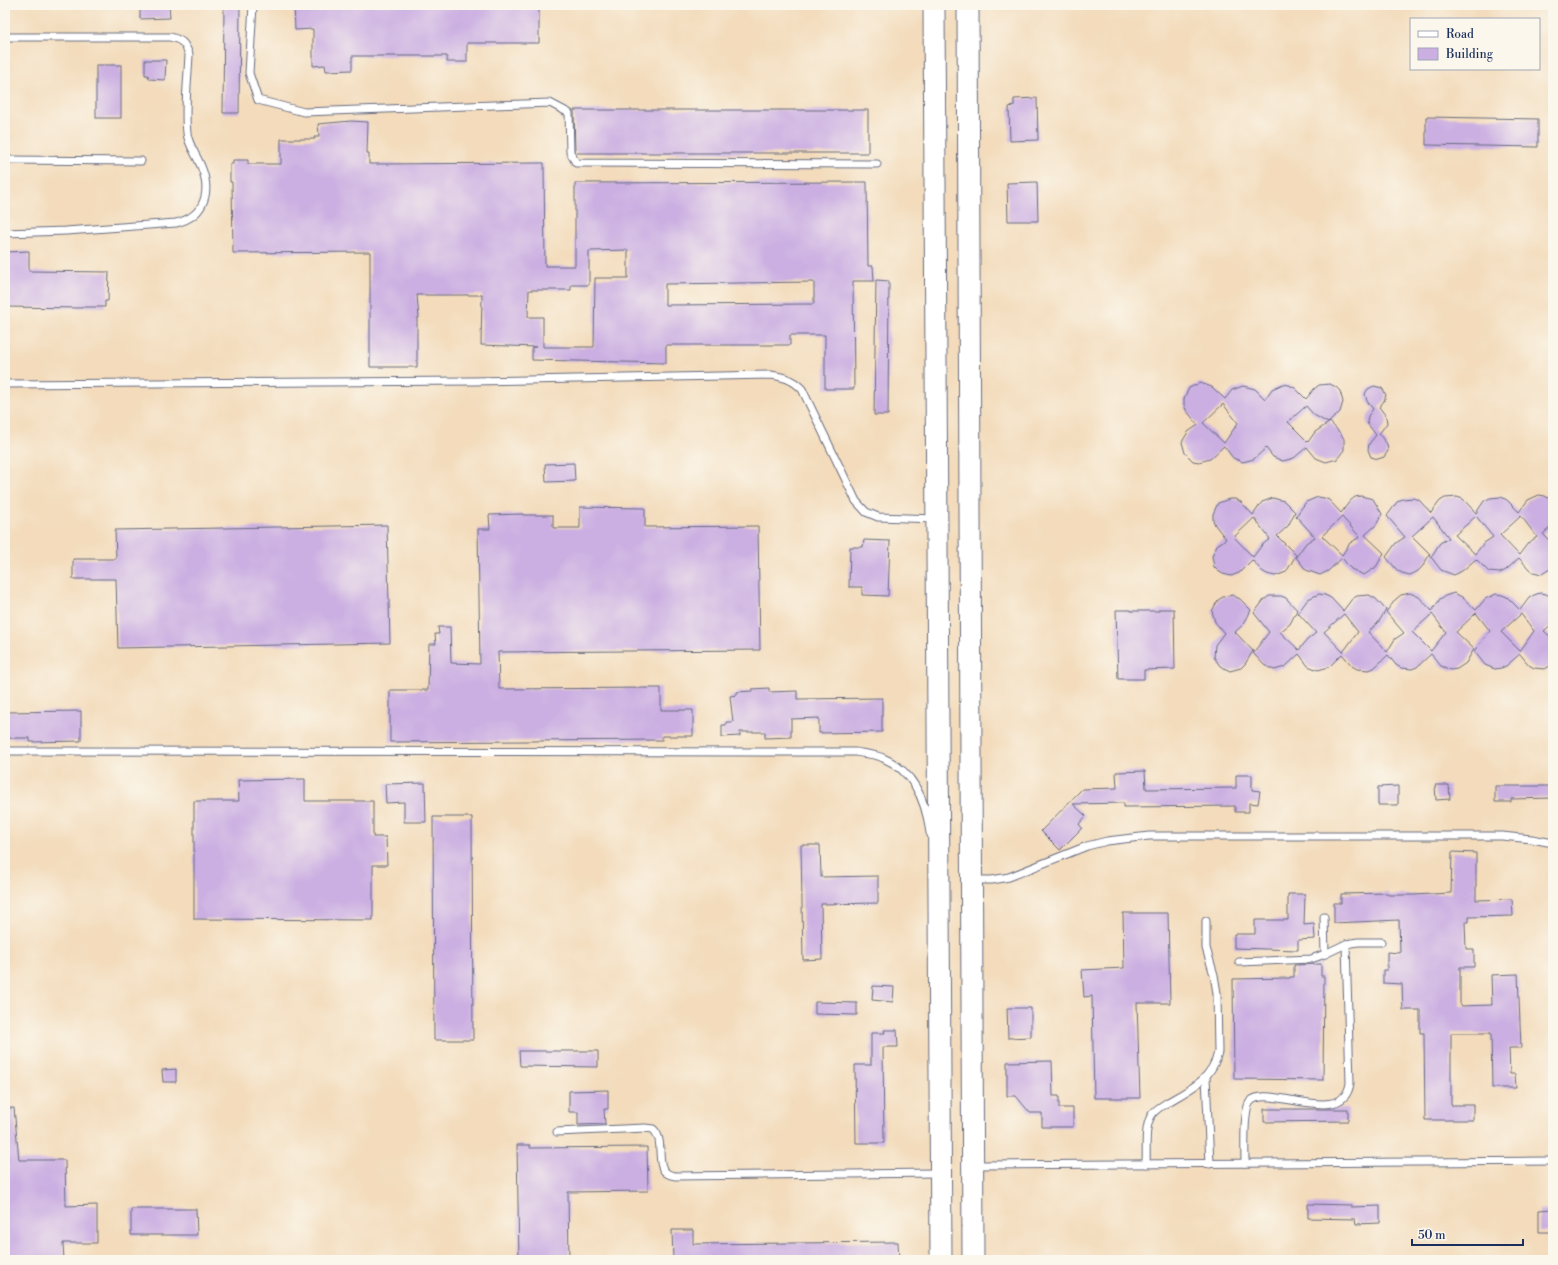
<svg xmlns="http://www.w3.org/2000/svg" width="1558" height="1265" viewBox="0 0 1558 1265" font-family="'Libre Bodoni',serif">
  <rect width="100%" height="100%" fill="#fbf7ec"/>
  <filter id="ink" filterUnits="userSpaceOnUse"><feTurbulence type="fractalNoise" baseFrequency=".025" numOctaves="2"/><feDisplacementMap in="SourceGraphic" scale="8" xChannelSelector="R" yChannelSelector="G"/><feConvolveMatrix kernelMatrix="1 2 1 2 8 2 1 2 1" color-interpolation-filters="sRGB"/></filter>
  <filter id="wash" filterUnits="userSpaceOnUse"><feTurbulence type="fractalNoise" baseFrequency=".012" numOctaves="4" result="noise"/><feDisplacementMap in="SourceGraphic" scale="16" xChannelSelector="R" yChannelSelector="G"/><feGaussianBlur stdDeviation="0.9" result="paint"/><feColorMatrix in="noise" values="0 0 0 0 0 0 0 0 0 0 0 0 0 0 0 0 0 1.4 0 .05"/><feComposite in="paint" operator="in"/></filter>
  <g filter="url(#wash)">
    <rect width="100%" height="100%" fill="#f3dbbb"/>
    <g id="blocks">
      <g fill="#cbafe2" fill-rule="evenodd">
        <polygon points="140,5 169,5 170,18 140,19"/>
        <polygon points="224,5 240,5 239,113 223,113"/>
        <polygon points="294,5 539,5 539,43 467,43 467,62 447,62 447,56 352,56 352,70 326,71 325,65 313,66 313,29 295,30"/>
        <polygon points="145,60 166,60 165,80 149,79 148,75 145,75"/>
        <rect x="96" y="65" width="25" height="53"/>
        <polygon points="1037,98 1038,140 1010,141 1009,107 1014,106 1014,99"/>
        <polygon points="574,110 868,110 868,153 576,153 575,151"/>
        <polygon points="1426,117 1538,119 1538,147 1426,145"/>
        <path d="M351 121 368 122 367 153H369V164L544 163 545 266H575V183L867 182 868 266H873L874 281H853L854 389H825V335H790V345H666V363L532 360V347H536L481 345 482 295H417L419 318H417V367H370V252L233 253 232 182H230V164H233V160H248V164H281V139H315L314 137H319L318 124ZM628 250V278H595L594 347H543V317H528L529 290H571V285H589V251ZM814 282V304L665 305V284Z"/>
        <polygon points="1037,182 1038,221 1008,221 1007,183"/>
        <polygon points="29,251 29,271 109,272 108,301 105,301 105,307 82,307 82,308 5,307 5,252"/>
        <polygon points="876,280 889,281 888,415 874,415"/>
        <path d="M1200 383 1212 387 1225 399 1232 390 1243 386 1255 389 1265 399 1272 389 1283 384 1289 385 1295 388 1306 399 1314 389 1319 385 1330 384 1336 387 1340 391 1343 402 1340 412 1328 423 1314 415 1306 406 1288 422 1308 442 1315 432 1330 422 1341 434 1344 439V450L1337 459 1326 462 1316 458 1307 447 1294 458 1283 461 1273 457 1266 448 1254 459 1243 462 1233 458 1224 446 1210 459 1199 462 1193 461 1185 453 1182 442 1188 432 1198 425 1186 410 1184 405V399L1189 388ZM1223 404 1238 423 1224 443 1203 423Z"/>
        <polygon points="1374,386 1382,388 1386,395 1384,401 1379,407 1386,416 1387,423 1379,434 1387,444 1388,451 1384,457 1378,459 1371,457 1368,450 1369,444 1376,435 1367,423 1368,416 1373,409 1367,401 1365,394 1368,389"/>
        <polygon points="574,463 575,481 546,482 545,464"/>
        <path d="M1539 495 1545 496 1553 501V525L1543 534 1553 544V567L1542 574 1533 572 1529 569 1519 558 1506 570 1500 573 1489 572 1476 559 1462 571 1454 575 1446 572 1441 570 1431 557 1440 543 1449 538 1433 517 1412 536 1430 554 1422 567 1418 571 1410 575 1402 573 1397 570 1386 557 1396 543 1405 537 1387 516 1397 502 1402 499 1414 498 1419 500 1431 513 1440 501 1445 498 1457 497 1463 499 1476 513 1484 501 1490 498 1501 497 1507 500 1519 512 1528 500ZM1476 516 1493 537 1484 543 1475 554 1455 535ZM1521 516 1537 537 1528 543 1519 555 1500 535Z"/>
        <path d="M1361 496 1373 499 1382 514 1376 525 1365 535 1384 553 1376 567 1364 575 1351 569 1342 558 1328 571 1320 575 1306 570 1296 557 1306 543 1315 537 1296 516 1306 502 1318 497 1324 498 1329 500 1341 513 1350 501 1355 497ZM1342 517 1360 537 1350 543 1342 555 1322 536Z"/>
        <path d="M1273 498 1284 501 1295 512 1288 526 1277 536 1296 555 1288 569 1284 573 1275 576 1267 574 1262 571 1252 560 1239 573 1231 576 1223 574 1218 571 1214 567 1212 556 1217 545 1226 539 1215 525 1213 520V514L1218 503 1229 499H1235L1241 502 1253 515 1262 502ZM1254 518 1270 539 1262 545 1253 557 1234 537Z"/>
        <polygon points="580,507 645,508 645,527 758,526 760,650 498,652 499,689 661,688 661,710 693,710 693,736 662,736 662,740 390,742 390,690 428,690 429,644 436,644 435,634 439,634 438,627 450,627 451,663 480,664 478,529 490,529 489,515 523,514 523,515 553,515 553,528 580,528"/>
        <polygon points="387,525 390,643 118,648 116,579 73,579 73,559 116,559 115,530"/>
        <polygon points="864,540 890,541 888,596 862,595 862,587 849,587 850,547 863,547"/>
        <path d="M1410 593 1419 597 1432 611 1440 599 1445 596 1454 593 1462 597 1476 610 1485 599 1496 594 1502 595 1507 597 1520 610 1529 598 1534 595 1540 593 1546 594 1553 598V623L1544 631 1553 639V664L1545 669 1534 668 1529 665 1520 654 1506 666 1501 668 1495 669 1485 665 1474 651 1490 631 1476 613 1456 632 1474 649 1466 663 1457 669 1451 670 1441 666 1431 654 1417 667 1412 669 1401 668 1396 665 1388 655 1374 668 1369 670 1357 669 1352 666 1342 654 1329 667 1318 670 1308 666 1299 654 1285 667 1274 670 1264 665 1253 653 1269 632 1254 613 1264 600 1269 596H1281L1286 598 1297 610 1290 624 1280 632 1299 650 1307 640 1316 633 1298 613 1308 599 1319 594 1325 595 1331 598 1343 611 1352 599 1357 596 1369 595 1375 598 1386 610 1378 623 1368 632 1387 652 1395 639 1404 633 1386 612 1396 599 1401 595ZM1344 614 1358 632 1343 652 1324 632ZM1432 614 1446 632 1431 651 1412 632ZM1521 614 1534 631 1520 651 1501 632Z"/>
        <polygon points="1232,595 1240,599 1251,610 1244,624 1235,632 1253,651 1245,664 1241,668 1230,671 1220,666 1214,657 1215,645 1224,633 1215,622 1212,611 1218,600 1223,597"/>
        <polygon points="1159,609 1174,609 1175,669 1144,670 1144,679 1118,679 1116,610 1131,610 1131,611 1159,611"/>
        <polygon points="769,688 769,692 797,691 797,699 882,698 882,732 819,733 819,718 791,719 791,737 765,738 765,732 740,732 740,736 722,737 722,725 726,725 726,722 733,722 730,696 737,695 737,692 752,691 752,689"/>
        <polygon points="81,711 81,741 30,742 30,738 5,738 5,712"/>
        <polygon points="1145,771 1146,789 1236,788 1236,775 1252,775 1252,790 1260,791 1258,804 1249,803 1249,812 1235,812 1235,806 1124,807 1124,803 1073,804 1086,816 1079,824 1082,828 1060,850 1041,831 1082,789 1117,788 1116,772"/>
        <polygon points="305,779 305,801 373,801 373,837 386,837 387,865 373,865 373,920 194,919 194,801 239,801 238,780"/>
        <polygon points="425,783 426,822 404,822 404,802 386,803 385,784"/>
        <polygon points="1435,785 1449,785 1450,799 1436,800"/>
        <polygon points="1398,786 1398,805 1378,805 1378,787"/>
        <polygon points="1495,786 1553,786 1553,798 1511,799 1511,802 1495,802"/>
        <polygon points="433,817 472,817 473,1040 434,1040"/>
        <polygon points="801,845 820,845 821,877 878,876 878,903 821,904 822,959 803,960"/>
        <polygon points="1452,852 1476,853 1476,900 1512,899 1513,916 1469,917 1469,922 1465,922 1466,949 1474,949 1474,967 1460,967 1460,1006 1492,1005 1491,975 1518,974 1521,1048 1509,1048 1510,1074 1515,1074 1516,1088 1492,1088 1491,1033 1451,1033 1451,1105 1473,1105 1473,1120 1425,1120 1424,1033 1420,1033 1420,1010 1403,1010 1402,984 1383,983 1383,970 1387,970 1387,952 1400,953 1399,920 1334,923 1334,903 1341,903 1341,894 1388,893 1388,895 1413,895 1451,893"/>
        <polygon points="1288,894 1305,894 1304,925 1314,924 1315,939 1298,940 1298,950 1234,948 1234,934 1255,934 1255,920 1288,920"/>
        <polygon points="1123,913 1168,913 1170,1003 1137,1003 1140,1098 1094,1098 1092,996 1084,997 1082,970 1124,968"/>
        <polygon points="1321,964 1321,976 1324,976 1323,1080 1234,1079 1233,979 1290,978 1290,977 1294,977 1294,965"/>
        <polygon points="873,986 894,987 893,1002 872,1000"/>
        <polygon points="815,1002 857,1003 857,1015 815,1014"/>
        <polygon points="1007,1008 1031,1008 1031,1037 1008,1038"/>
        <polygon points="884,1030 897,1030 898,1047 883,1047 884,1143 856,1143 855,1065 871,1065 871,1033 885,1033"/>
        <polygon points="519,1051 598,1051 598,1067 520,1066"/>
        <polygon points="1052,1061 1053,1096 1059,1096 1059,1108 1073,1108 1073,1127 1042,1127 1042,1113 1030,1113 1016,1096 1007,1096 1007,1062"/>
        <polygon points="176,1069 176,1082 163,1082 162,1070"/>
        <polygon points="608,1090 608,1109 604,1109 605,1124 578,1125 578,1112 569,1112 569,1091"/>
        <polygon points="5,1108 14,1108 19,1160 65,1160 66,1206 97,1205 97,1243 63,1243 64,1260 5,1260 5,1161 8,1161"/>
        <polygon points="1264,1109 1348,1109 1348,1121 1264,1122"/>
        <polygon points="517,1145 530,1145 530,1148 647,1147 648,1191 568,1192 569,1260 519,1260"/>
        <polygon points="1308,1204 1351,1205 1351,1207 1380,1206 1380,1223 1356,1224 1355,1219 1308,1218"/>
        <polygon points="131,1209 196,1209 197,1235 131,1235"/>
        <polygon points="1553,1209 1553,1232 1539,1232 1539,1210"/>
        <polygon points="672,1230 693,1230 693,1244 898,1242 899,1260 673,1260"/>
      </g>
    </g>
  </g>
  <g filter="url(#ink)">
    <use href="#blocks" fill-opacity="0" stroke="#676b7f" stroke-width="1"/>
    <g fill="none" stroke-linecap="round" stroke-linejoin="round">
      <defs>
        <g id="lane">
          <polyline points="253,5 249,73 258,100 304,112 550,103 569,113 570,152 576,163 877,164"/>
          <path d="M5 37H170C182 40 184 42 189 54 188 80 184 107 187 133 188 144 196 154 200 164 212 190 206 216 176 223L66 231 5 233"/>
          <polyline points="5,160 141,161"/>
          <path d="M5 384 472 381 771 375C784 377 792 379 802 389L856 501 866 512 878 517 935 519"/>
          <path d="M5 751 856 752C864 754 875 754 883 758 914 771 926 801 930 833"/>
          <polyline points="973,880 992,880 1009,877 1087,846 1107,841 1149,836 1502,836 1532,839 1553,843"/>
          <polyline points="1324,917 1325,954"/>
          <polyline points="1239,962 1311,959 1325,954 1346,944 1358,942 1381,942"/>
          <polyline points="1206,1077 1210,1164"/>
          <path d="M557 1132 645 1128 653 1129C668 1142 650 1173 675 1176L938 1173"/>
          <path d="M1245 1163C1245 1151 1243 1111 1250 1102 1265 1082 1344 1129 1350 1083L1346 944"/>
          <path d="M1146 1164C1147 1149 1144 1129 1151 1116 1155 1109 1162 1106 1168 1102 1189 1090 1213 1079 1218 1052L1217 993 1214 975 1206 948V921"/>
          <polyline points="975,1165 1553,1161"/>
        </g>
        <g id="secondary">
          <polyline points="934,5 941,1260"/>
          <polyline points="968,5 973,1260"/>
        </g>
      </defs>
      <use href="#lane" stroke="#676b7f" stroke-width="9"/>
      <use href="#secondary" stroke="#676b7f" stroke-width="23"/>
      <use href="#lane" stroke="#fff" stroke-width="7"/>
      <use href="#secondary" stroke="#fff" stroke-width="21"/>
    </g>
  </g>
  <rect width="1558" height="1265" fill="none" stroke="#fbf7ec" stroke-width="20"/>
  <rect x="1410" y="18" width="130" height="52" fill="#fbf7ec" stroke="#a1a7b3"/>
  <rect x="1418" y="31" width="20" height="6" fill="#ffffff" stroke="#a1a7b3"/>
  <text x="1446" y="38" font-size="12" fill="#1b2f5e">Road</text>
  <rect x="1418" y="48" width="20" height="12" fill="#cbafe2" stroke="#a1a7b3"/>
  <text x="1446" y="58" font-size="12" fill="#1b2f5e">Building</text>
  <path d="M1412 1239v6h111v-6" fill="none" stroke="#1b2f5e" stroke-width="2"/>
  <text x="1418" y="1239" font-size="12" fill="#1b2f5e" stroke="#fbf7ec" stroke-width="3" paint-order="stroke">50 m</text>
</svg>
